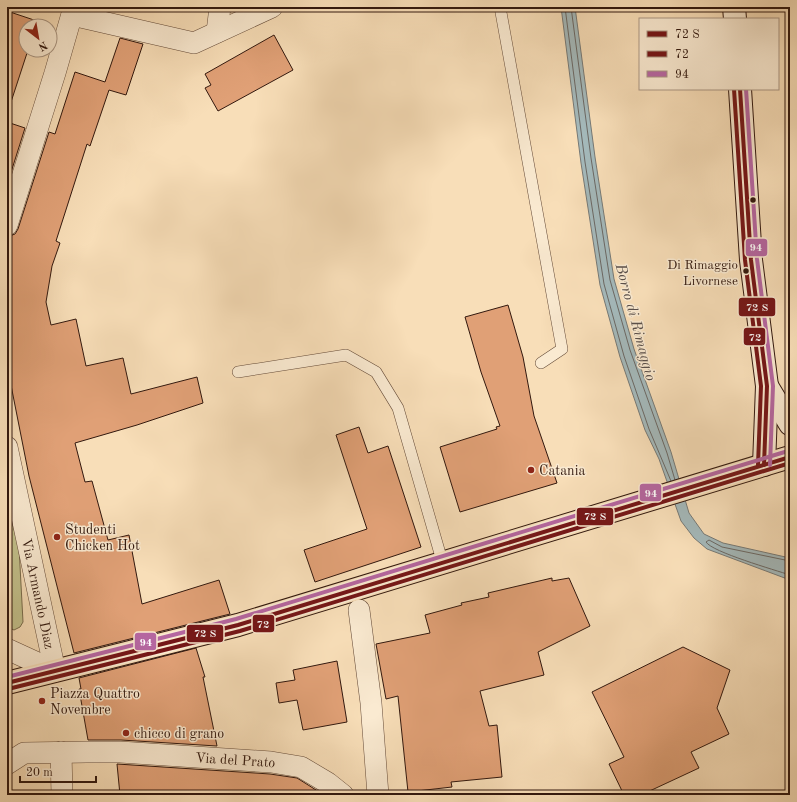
<svg xmlns="http://www.w3.org/2000/svg" width="797" height="802" viewBox="0 0 797 802" font-family="'Old Standard TT',serif">
  <rect width="100%" height="100%" fill="#f8deb8"/>
  <filter id="stains"><feTurbulence type="fractalNoise" baseFrequency=".005" numOctaves="4"/><feColorMatrix values="0 0 0 0 .2 0 0 0 0 .09 0 0 0 0 .02 0 0 0 .5 -.17"/></filter>
  <radialGradient id="worn" r=".72"><stop offset=".6" stop-color="#630" stop-opacity="0"/><stop offset="1" stop-color="#630" stop-opacity=".3"/></radialGradient>
  <polygon fill="#c2c08b" stroke="#7a6c4c" points="7,504 19,547 23,622 20,627 14,630 7,627"/>
  <polygon fill="#a4b9bb" stroke="#767976" points="561,7 575,7 595,157 614,279 634,349 671,452 689,513 704,534 723,543 790,558 790,580 707,549 694,538 681,521 659,459 645,430 620,357 600,285 581,163"/>
  <g fill="none" stroke-linecap="round" stroke-linejoin="round">
    <g stroke="#6b6864" stroke-width="1">
      <polyline points="565,7 585,162 604,284 624,356 649,429 671,481"/>
      <polyline points="571,7 591,158 610,280 630,350 667,453 675,480"/>
      <path d="M790 561 722 547 709 540 706 542C712 552 775 570 790 575"/>
    </g>
  </g>
  <g fill="#e0a076" stroke="#32180e">
    <polygon points="7,11 37,21 36,26 26,26 26,50 28,50 11,102 7,101"/>
    <polygon points="274,35 293,70 218,111 205,88 211,85 205,74"/>
    <polygon points="120,38 143,44 126,95 109,90 90,146 87,144 56,241 60,243 52,266 46,302 51,325 76,319 86,366 123,358 131,394 197,377 203,403 137,425 75,443 85,482 92,481 108,540 129,535 142,604 219,580 230,614 74,653 29,476 7,365 7,237 15,234 18,229 49,132 55,134 75,72 105,82"/>
    <polygon points="7,122 25,128 7,185"/>
    <polygon points="508,305 523,357 534,416 557,483 460,512 440,447 497,429 496,427 500,426 481,372 465,317"/>
    <polygon points="359,427 368,453 388,446 421,547 315,582 304,550 367,529 336,435"/>
    <polygon points="552,578 552,581 569,578 590,626 538,652 544,675 480,691 489,726 497,725 502,777 451,782 452,787 408,792 398,696 386,699 376,644 430,633 425,615 462,605 461,603 489,597 488,593"/>
    <polygon points="683,647 730,670 717,708 729,734 691,752 699,768 641,795 624,795 609,764 624,757 592,692"/>
    <polygon points="196,648 205,677 203,677 217,746 121,740 88,740 79,689 81,689 79,678"/>
    <polygon points="337,661 347,722 303,730 297,700 279,703 276,683 295,680 293,670"/>
    <polygon points="117,764 270,774 297,778 324,795 120,795"/>
  </g>
  <g fill="none" stroke-linecap="round" stroke-linejoin="round">
    <defs>
      <g id="service">
        <polyline points="500,7 562,349 541,363"/>
        <polyline points="238,372 346,355 376,372 398,408 443,564"/>
      </g>
      <g id="minor">
        <polyline points="72,15 194,43 272,7"/>
        <polyline points="217,32 220,7"/>
        <polyline points="7,225 55,73 74,7"/>
        <path id="s1" d="M7 447 55 671"/>
        <polyline points="359,610 371,703 378,795"/>
        <polyline points="7,649 55,671"/>
        <polyline points="61,752 62,795"/>
        <path id="s2" d="M7 764 24 753 87 752H120L271 762 301 767 328 783 343 795"/>
      </g>
      <g id="secondary">
        <polyline points="734,7 735,19"/>
        <polyline points="740,89 751,260 767,386 764,465"/>
        <polyline points="767,386 790,424"/>
      </g>
      <polyline id="primary" points="7,683 238,625 790,457"/>
    </defs>
    <use href="#service" stroke="#644a38" stroke-width="12"/>
    <use href="#minor" stroke="#644a38" stroke-width="22"/>
    <use href="#secondary" stroke="#32180e" stroke-width="24"/>
    <use href="#primary" stroke="#32180e" stroke-width="24"/>
    <use href="#service" stroke="#faead1" stroke-width="11"/>
    <use href="#minor" stroke="#faead1" stroke-width="21"/>
    <use href="#secondary" stroke="#faead1" stroke-width="22"/>
    <use href="#primary" stroke="#f8deb8" stroke-width="22"/>
    <defs>
      <g id="bus-1">
        <polyline points="740,89 751,260 767,386 764,465"/>
        <polyline points="7,683 238,625 790,457"/>
      </g>
      <g id="bus-2">
        <polyline points="734,89 745,260 761,386 758,465"/>
        <polyline points="8,689 240,631 790,463"/>
      </g>
      <g id="bus-3">
        <polyline points="746,89 757,259 773,386 770,465"/>
        <polyline points="7,677 236,619 788,451"/>
      </g>
    </defs>
    <use href="#bus-1" stroke="#faead1" stroke-width="7"/>
    <use href="#bus-2" stroke="#faead1" stroke-width="7"/>
    <use href="#bus-3" stroke="#faead1" stroke-width="7"/>
    <use href="#bus-1" stroke="#751617" stroke-width="4"/>
    <use href="#bus-2" stroke="#751617" stroke-width="4"/>
    <use href="#bus-3" stroke="#b566a0" stroke-width="4"/>
  </g>
  <g fill="#32180e" stroke="#faead1" stroke-width="1.5">
    <circle cx="753" cy="200" r="3.5"/>
    <circle cx="746" cy="271" r="3.5"/>
  </g>
  <g fill="#8f2418" stroke="#faead1" stroke-width="1.5">
    <circle cx="531" cy="470" r="4"/>
    <circle cx="57" cy="537" r="4"/>
    <circle cx="42" cy="701" r="4"/>
    <circle cx="126" cy="733" r="4"/>
  </g>
  <g text-anchor="middle" stroke-width="3" stroke-linejoin="round" paint-order="stroke">
    <g font-size="13" fill="#32180e" stroke="#faead1" text-anchor="end">
      <text x="738" y="269">Di Rimaggio<tspan x="738" dy="16">Livornese</tspan></text>
    </g>
    <g font-size="14" fill="#32180e" stroke="#faead1" text-anchor="start">
      <text x="539" y="475">Catania</text>
      <text x="65" y="534">Studenti<tspan x="65" dy="16">Chicken Hot</tspan></text>
      <text x="50" y="698">Piazza Quattro<tspan x="50" dy="16">Novembre</tspan></text>
      <text x="134" y="738">chicco di grano</text>
    </g>
    <g font-size="14" fill="#32180e" stroke="#faead1">
      <text dy="5" stroke="none"><textPath href="#s1" startOffset="150">Via Armando Diaz</textPath></text>
      <text dy="5" stroke="none"><textPath href="#s2" startOffset="232">Via del Prato</textPath></text>
    </g>
    <g font-size="15" font-style="italic" fill="#5a504b" stroke="#faead1">
      <text transform="translate(636 322) rotate(75)" y="5">Borro di Rimaggio</text>
    </g>
  </g>
  <g stroke="#faead1" stroke-width="1.5">
    <rect x="745" y="238" width="23" height="19" rx="4" fill="#b566a0"/>
    <rect x="738" y="297" width="38" height="20" rx="4" fill="#751617"/>
    <rect x="743" y="327" width="23" height="19" rx="4" fill="#751617"/>
    <rect x="639" y="483" width="23" height="19" rx="4" fill="#b566a0"/>
    <rect x="576" y="507" width="38" height="19" rx="4" fill="#751617"/>
    <rect x="252" y="614" width="23" height="19" rx="4" fill="#751617"/>
    <rect x="186" y="624" width="38" height="19" rx="4" fill="#751617"/>
    <rect x="134" y="632" width="23" height="19" rx="4" fill="#b566a0"/>
  </g>
  <g font-size="11" text-anchor="middle" font-weight="bold" fill="#fff">
    <text x="756" y="251">94</text>
    <text x="757" y="311">72 S</text>
    <text x="755" y="341">72</text>
    <text x="651" y="497">94</text>
    <text x="595" y="520">72 S</text>
    <text x="263" y="628">72</text>
    <text x="205" y="637">72 S</text>
    <text x="146" y="646">94</text>
  </g>
  <rect width="797" height="802" fill="none" stroke="#f8deb8" stroke-width="24"/>
  <rect x="8" y="8" width="781" height="786" fill="none" stroke="#32180e" stroke-width="2"/>
  <rect x="12" y="12" width="773" height="778" fill="none" stroke="#32180e"/>
  <rect x="639" y="18" width="140" height="72" fill="#faead1" stroke="#aa9683"/>
  <rect x="647" y="31" width="20" height="6" fill="#751617" stroke="#aa9683"/>
  <text x="675" y="38" font-size="12" fill="#32180e">72 S</text>
  <rect x="647" y="51" width="20" height="6" fill="#751617" stroke="#aa9683"/>
  <text x="675" y="58" font-size="12" fill="#32180e">72</text>
  <rect x="647" y="71" width="20" height="6" fill="#b566a0" stroke="#aa9683"/>
  <text x="675" y="78" font-size="12" fill="#32180e">94</text>
  <g transform="translate(38 38) rotate(149)"><circle r="19" fill="#faead1" stroke="#aa9683"/>
  <path d="M0-3L7 15L0 10L-7 15Z" fill="#8f2418"/>
  <text y="-6" font-size="11" font-weight="bold" text-anchor="middle" fill="#32180e">N</text>
  </g>
  <path d="M20 776v6h76v-6" fill="none" stroke="#32180e" stroke-width="2"/>
  <text x="26" y="776" font-size="12" fill="#32180e" stroke="#faead1" stroke-width="3" paint-order="stroke">20 m</text>
  <rect width="100%" height="100%" filter="url(#stains)"/>
  <rect width="100%" height="100%" fill="url(#worn)"/>
</svg>
